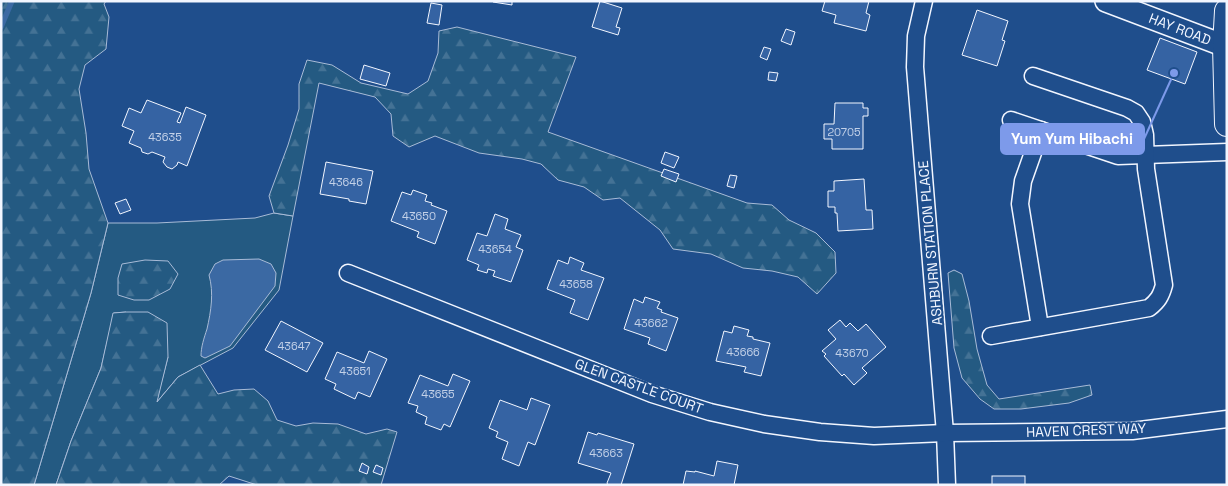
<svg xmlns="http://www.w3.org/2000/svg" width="1228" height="486" viewBox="0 0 1228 486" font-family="'Space Grotesk',sans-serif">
  <defs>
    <pattern id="forest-firs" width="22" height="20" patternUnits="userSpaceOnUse" patternTransform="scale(1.25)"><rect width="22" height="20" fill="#245a82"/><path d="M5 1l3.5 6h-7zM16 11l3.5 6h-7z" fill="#447295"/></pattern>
  </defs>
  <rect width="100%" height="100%" fill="#1f4e8c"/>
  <polygon fill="#245a82" stroke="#a8bbd7" points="274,213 293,216 279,290 233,348 178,377 156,403 168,357 126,312 114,313 101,368 71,441 56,485 34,485 91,293 108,223 157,223 255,218"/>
  <g fill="url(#forest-firs)" stroke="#a8bbd7">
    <polygon points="1,1 106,1 104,4 109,17 106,49 85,65 79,89 86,133 89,169 108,223 91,293 34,485 1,485"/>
    <polygon points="457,27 576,57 548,132 747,203 772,205 789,220 816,233 835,252 836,273 817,294 798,277 772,271 743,268 711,254 673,249 660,230 620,198 603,200 584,187 558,180 541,164 522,159 479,153 435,136 409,147 393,136 391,114 375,97 319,83 293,216 274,213 269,196 288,145 299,109 299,84 307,60 332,65 361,83 408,94 428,81 438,53 439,31"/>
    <polygon points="145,260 168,261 178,274 170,289 149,300 134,300 118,295 118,278 122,264"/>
    <polygon points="954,270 962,274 969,301 977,349 987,385 999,399 1090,385 1092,395 1069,403 1021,409 994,409 980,399 962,378 954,348 948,273"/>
    <polygon points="126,312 148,312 167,323 168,357 157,402 178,377 200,365 218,394 234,390 254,389 268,401 277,420 296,426 313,423 338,424 366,434 387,429 397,432 381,485 257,485 229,476 219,485 56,485 71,441 101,368 113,313"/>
  </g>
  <path fill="#3b69a3" stroke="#a8bbd7" d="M259 259 271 264 276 273 275 286 230 346 205 358 201 356C201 347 204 338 207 329 211 311 214 293 209 275L215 264 223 260Z"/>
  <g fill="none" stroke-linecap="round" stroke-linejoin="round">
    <polyline stroke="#3b69a3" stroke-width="5.5" points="1,27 12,1"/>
  </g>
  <g fill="#3563a3" stroke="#f2f6ff">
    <polygon points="493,1 512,1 512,5 493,2"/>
    <polygon points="600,1 622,8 616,27 620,28 618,35 592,27"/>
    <polygon points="825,1 869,1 866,13 870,15 866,31 834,23 836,15 822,11"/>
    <polygon points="431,3 442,5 439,25 427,23"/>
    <polygon points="977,10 1008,21 1002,40 1005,41 997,66 962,55"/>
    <polygon points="786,29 795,32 791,45 781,41"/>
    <polygon points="1160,38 1197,52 1185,84 1147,70"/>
    <polygon points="764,47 771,49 767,60 760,57"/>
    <polygon points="364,65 390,73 386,86 360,79"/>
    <polygon points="769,72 778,73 776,81 768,80"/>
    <polygon points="147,100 181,113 177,122 180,123 186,107 206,115 187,166 178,162 177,165 172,169 167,167 163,162 165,157 152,152 148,154 142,152 141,148 129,143 134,131 122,126 129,108 141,113"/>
    <polygon points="835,103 863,103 863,108 868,108 868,116 863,116 863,149 832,149 832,139 824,139 824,124 834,124"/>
    <polygon points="665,152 679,157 674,168 661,163"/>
    <polygon points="326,162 373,171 366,204 349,201 349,199 320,194"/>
    <polygon points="664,169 679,174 676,182 661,176"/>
    <polygon points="730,175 737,176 734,188 727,186"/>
    <polygon points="864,179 866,210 872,210 873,229 838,231 837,213 835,213 835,207 828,207 828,191 834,191 834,181"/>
    <polygon points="413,190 427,195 425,201 432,203 431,205 447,211 435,244 417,237 419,232 391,221 402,192 411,195"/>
    <polygon points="126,199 131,210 120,214 115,203"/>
    <polygon points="495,214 508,219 505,229 521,235 516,247 523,250 511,282 493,276 495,271 488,269 487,273 477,270 479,265 467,260 477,233 487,236"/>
    <polygon points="570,257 584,263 581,270 604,278 588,320 570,313 575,300 547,289 558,260 568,264"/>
    <polygon points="645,297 660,302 657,308 662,310 661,312 678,318 666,351 648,344 650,338 624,329 634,299 643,303"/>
    <polygon points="840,320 846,327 850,323 858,331 866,324 886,347 862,368 867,373 854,385 844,374 842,376 824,356 826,354 822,351 836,339 828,330"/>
    <polygon points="281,321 323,343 307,372 265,350"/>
    <polygon points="734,326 749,330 747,336 753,337 753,339 770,343 761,376 744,372 746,367 716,361 724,331 732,333"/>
    <polygon points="369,351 387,359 370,397 358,392 355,399 334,389 336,384 325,379 337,352 364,363"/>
    <polygon points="453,374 470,381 450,427 444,424 441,430 425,424 427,417 416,412 418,406 408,403 420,375 448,386"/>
    <polygon points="531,398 550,405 535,445 528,442 519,466 502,459 508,442 496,437 498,432 489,428 500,400 527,410"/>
    <polygon points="588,432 597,435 598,433 634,444 621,485 608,485 607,483 611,473 578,463"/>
    <polygon points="717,461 738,465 734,485 683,485 686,471 695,472 695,471 714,476"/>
    <polygon points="362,463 369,467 367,474 359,471"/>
    <polygon points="376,465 383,468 381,475 373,472"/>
    <rect x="992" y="476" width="33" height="9"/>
  </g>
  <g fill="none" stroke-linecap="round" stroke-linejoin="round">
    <defs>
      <g id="minor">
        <polyline points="924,1 916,36 915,67 945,433 947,485"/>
        <polyline points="1011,120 1118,156 1227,152"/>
        <polyline points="348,273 652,394 710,412 764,424 820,432 874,436 945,433 1132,431 1227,419"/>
        <polyline points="1040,327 1020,204 1023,181 1041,130"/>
        <path d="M991 336 1149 308C1158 301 1161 296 1164 285L1146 169 1145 135 1142 122 1136 113 1127 108 1033 76"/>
      </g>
      <polyline id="tertiary" points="1106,1 1225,46"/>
      <polyline id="secondary" points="1227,11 1225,46 1227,124"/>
    </defs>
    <use href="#minor" stroke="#f2f6ff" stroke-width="19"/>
    <use href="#tertiary" stroke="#f2f6ff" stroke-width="24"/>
    <use href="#secondary" stroke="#f2f6ff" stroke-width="26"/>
    <use href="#minor" stroke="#1f4e8c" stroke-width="16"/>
    <use href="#tertiary" stroke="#1f4e8c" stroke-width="21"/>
    <use href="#secondary" stroke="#1f4e8c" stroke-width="24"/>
  </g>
  <g text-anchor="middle" stroke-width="4" stroke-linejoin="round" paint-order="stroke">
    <g font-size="11" fill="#c3d1e8">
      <text x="844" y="136">20705</text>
      <text x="165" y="141">43635</text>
      <text x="346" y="186">43646</text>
      <text x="419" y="220">43650</text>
      <text x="495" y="253">43654</text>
      <text x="576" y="288">43658</text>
      <text x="651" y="327">43662</text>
      <text x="294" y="350">43647</text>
      <text x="743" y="356">43666</text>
      <text x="852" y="357">43670</text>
      <text x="355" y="375">43651</text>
      <text x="438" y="398">43655</text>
      <text x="606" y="457">43663</text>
    </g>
    <g font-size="14" fill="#f2f6ff" stroke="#1f4e8c">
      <text transform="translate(1180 29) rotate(21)" y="5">HAY ROAD</text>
      <text transform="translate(930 243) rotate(-95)" y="5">ASHBURN STATION PLACE</text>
      <text transform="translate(639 386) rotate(20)" y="5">GLEN CASTLE COURT</text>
      <text transform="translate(1086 430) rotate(-2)" y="5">HAVEN CREST WAY</text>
    </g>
  </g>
  <path fill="none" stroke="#7d9aea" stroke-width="2" d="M1174 73L1144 139"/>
  <circle fill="#7d9aea" stroke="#1f4e8c" stroke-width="2" cx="1174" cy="73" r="5"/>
  <rect fill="#7d9aea" stroke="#7d9aea" stroke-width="2" x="1001" y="124" width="143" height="30" rx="5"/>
  <g font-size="15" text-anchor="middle" font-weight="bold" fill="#fff">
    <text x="1072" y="144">Yum Yum Hibachi</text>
  </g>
  <rect width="1228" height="486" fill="none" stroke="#f2f6ff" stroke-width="5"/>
</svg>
